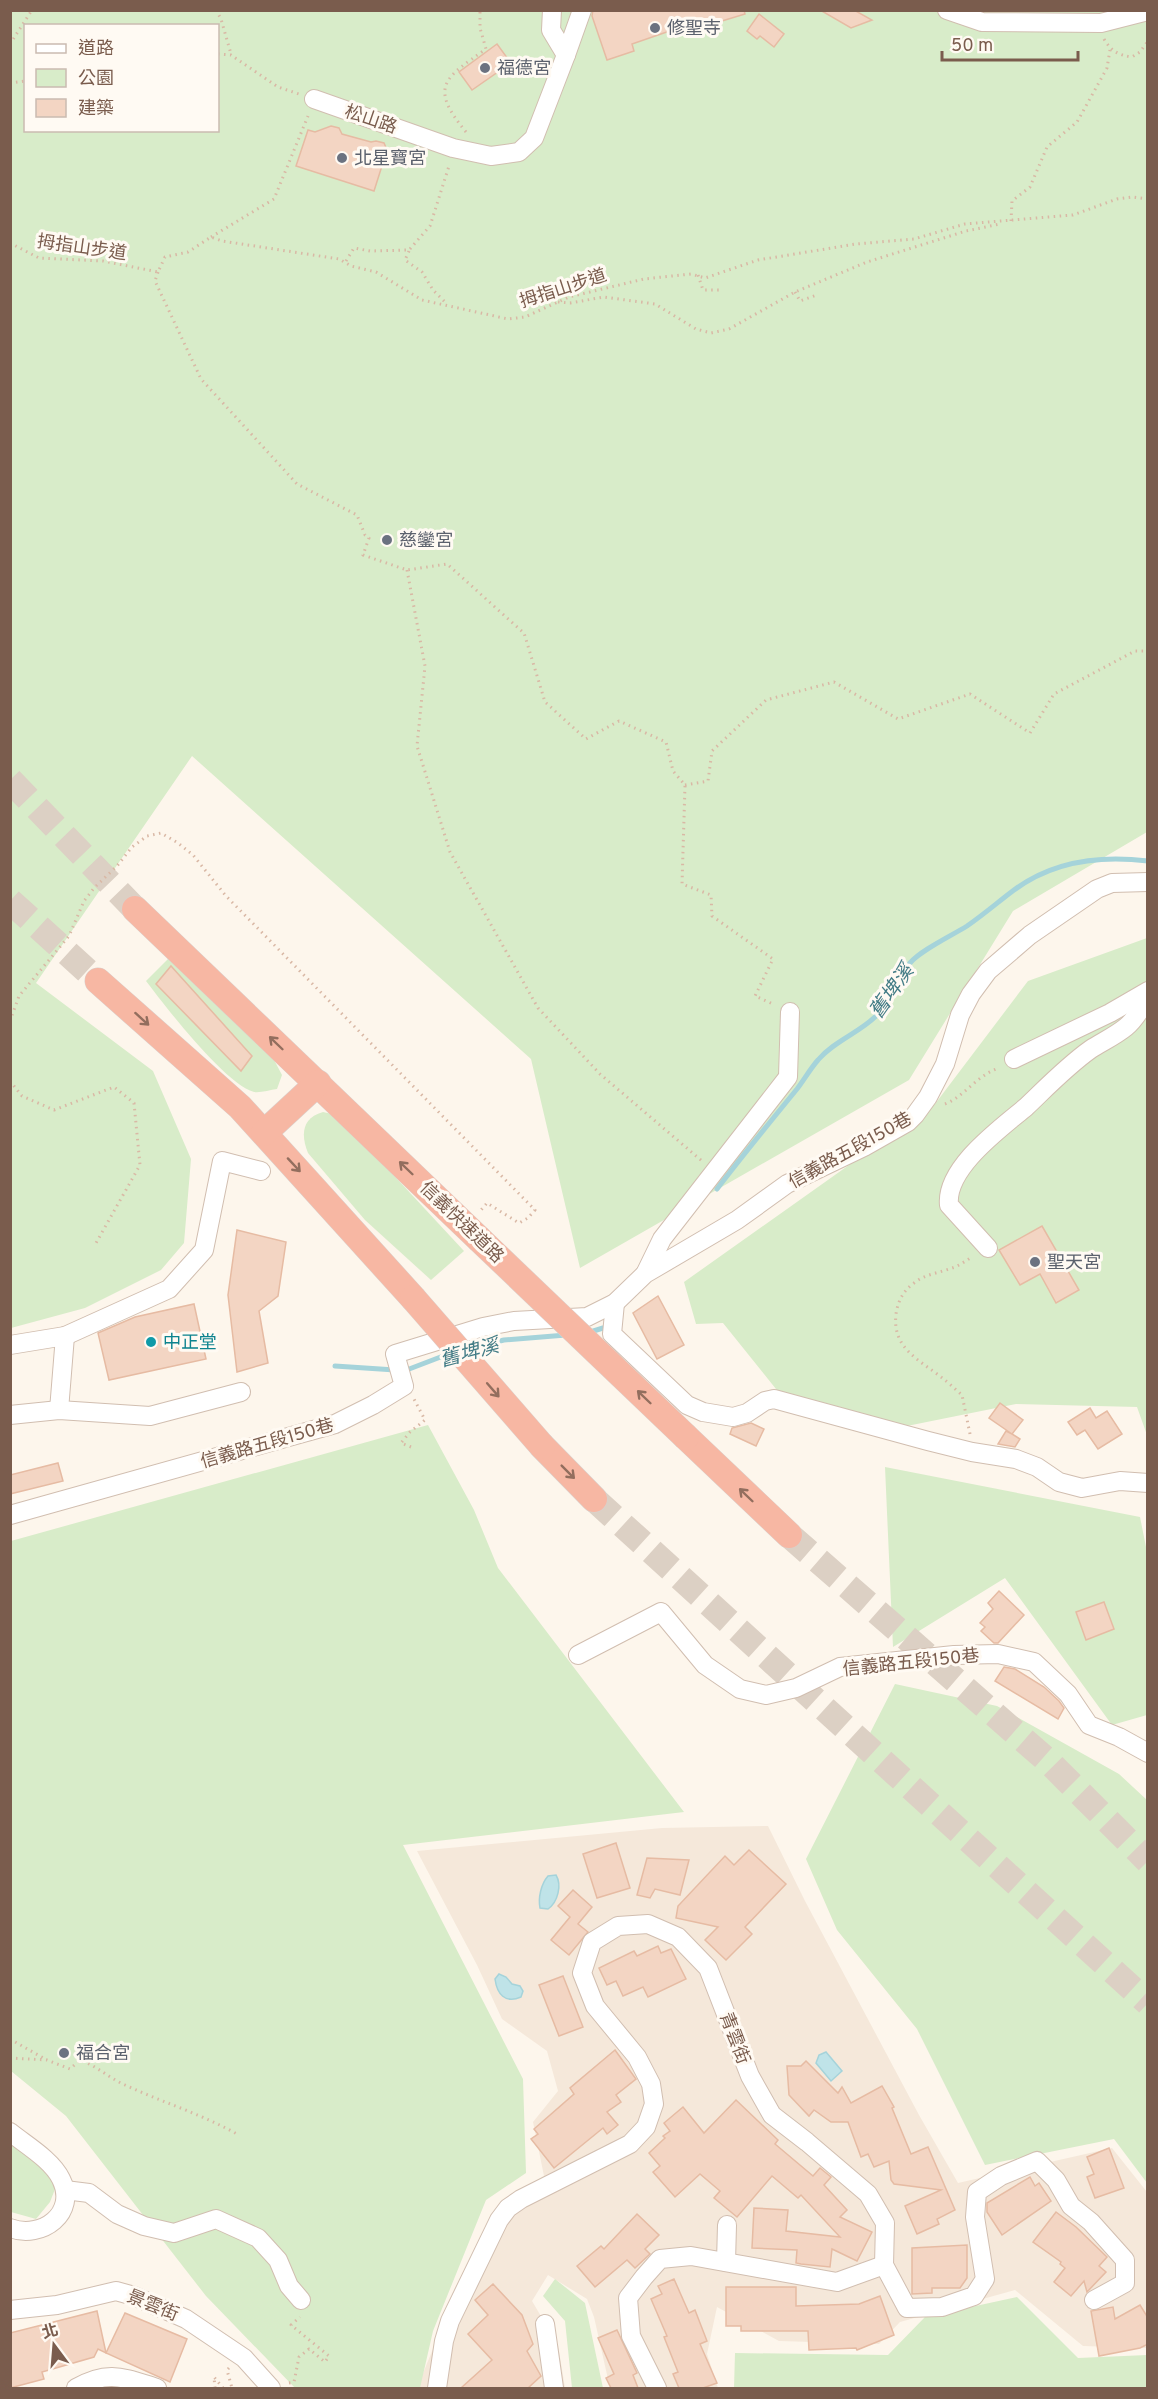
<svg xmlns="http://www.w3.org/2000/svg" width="1158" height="2399" viewBox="0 0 1158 2399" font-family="Overpass,'Noto Sans TC',sans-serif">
  <rect width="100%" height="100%" fill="#fdf6ec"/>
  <polygon fill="#f5e8da" points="768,1826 805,1901 919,2115 958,2183 1112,2148 1147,2192 1147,2348 1083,2346 1015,2290 900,2322 879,2344 779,2341 717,2307 707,2354 718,2388 610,2388 594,2317 587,2299 548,2275 532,2301 558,2345 565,2388 417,2388 446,2317 504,2200 544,2176 533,2122 558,2091 547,2051 502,2019 477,1965 417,1851 662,1828"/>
  <g fill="#d8ecc9" fill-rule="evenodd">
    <path d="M11 11H1147V832L1013 911 909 1080 580 1268 531 1059 192 756 36 983 153 1071 191 1159 184 1243 161 1270 85 1308 11 1328ZM26 26H218V130H26Z"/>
    <polygon points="1147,938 1147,1435 1137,1407 1016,1404 892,1429 792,1409 723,1323 696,1324 684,1282 935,1104 1028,981"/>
    <path d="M170 957 272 1056 282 1075 277 1089C270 1090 260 1093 254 1092 225 1084 165 1006 146 981Z"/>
    <path d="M323 1112 332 1114 347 1125 464 1251 431 1280 365 1220 308 1153C301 1136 301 1118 323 1112Z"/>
    <polygon points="428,1425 474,1510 498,1568 684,1812 403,1845 523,2079 526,2173 486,2200 433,2331 420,2388 295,2388 206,2296 66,2116 11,2071 11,1541"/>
    <polygon points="885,1467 1140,1517 1148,1557 1147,1715 1112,1725 1005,1578 893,1647"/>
    <polygon points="895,1684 997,1706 1119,1774 1147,1800 1147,2183 1114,2139 985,2165 917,2029 837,1930 806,1859"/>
    <polygon points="11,2139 57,2184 50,2202 36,2219 11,2212"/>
    <polygon points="555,2279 585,2303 603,2388 572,2388 565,2321 543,2296"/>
    <polygon points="1017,2297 1078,2358 1147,2355 1147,2388 734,2388 735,2353 888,2355 925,2317"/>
  </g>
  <g fill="#bfe3e8" stroke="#a5d3da" stroke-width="1.5">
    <path d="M556 1875C562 1885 558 1902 548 1909L540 1908C538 1898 541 1884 548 1876Z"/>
    <path d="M499 1974 506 1977 512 1984 520 1986 523 1991 521 1997C505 2004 497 1994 495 1979Z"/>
    <polygon points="826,2052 842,2071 831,2081 816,2063 819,2055"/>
  </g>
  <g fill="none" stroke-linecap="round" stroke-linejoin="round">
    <g stroke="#a5d3da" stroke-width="5">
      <path d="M717 1189C743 1155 770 1122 797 1089 804 1080 810 1069 818 1060 834 1041 859 1033 876 1016 893 999 895 980 910 963 921 950 951 936 967 926 983 915 998 902 1014 890 1053 861 1100 855 1148 861"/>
      <polyline points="587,1333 603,1328"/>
      <polyline points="466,1349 504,1340 566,1335"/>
      <polyline points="335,1366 395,1370"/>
      <polyline points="404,1371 451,1353"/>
    </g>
  </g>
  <g fill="#f3d5c3" stroke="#e6bba3" stroke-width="1.5">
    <polygon points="593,10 744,10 745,14 689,31 687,25 632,44 634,51 607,60 592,16"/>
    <polygon points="820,10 854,10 872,20 851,28"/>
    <polygon points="759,14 784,34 774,47 760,36 757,39 747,31"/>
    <polygon points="497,44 511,63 472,90 459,72"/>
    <polygon points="331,126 339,128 342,134 371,142 376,141 384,143 387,150 374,191 296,166 308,130 315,132"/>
    <polygon points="171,966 252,1056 241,1071 156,984"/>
    <polygon points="1042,1226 1079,1290 1056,1303 1040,1274 1020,1285 999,1250"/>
    <polygon points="237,1230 286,1242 278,1296 259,1311 268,1363 237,1372 228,1295"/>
    <polygon points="658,1296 684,1345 657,1359 633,1313"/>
    <polygon points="194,1304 206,1359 109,1380 98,1333 135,1317"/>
    <polygon points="1000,1403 1023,1420 1012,1434 1020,1439 1015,1447 998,1444 1006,1431 1012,1434 989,1418"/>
    <polygon points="1090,1408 1096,1418 1107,1411 1122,1434 1098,1449 1085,1430 1077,1435 1068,1422"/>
    <polygon points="751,1423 764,1429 756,1446 730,1434 732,1428"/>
    <polygon points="58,1463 63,1481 10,1494 10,1475"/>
    <polygon points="999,1591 1024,1615 998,1643 994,1643 981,1631 985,1627 980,1623 993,1609 988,1603"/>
    <polygon points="1104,1602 1114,1629 1086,1640 1076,1612"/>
    <polygon points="1004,1667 1015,1669 1044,1687 1059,1701 1064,1708 1058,1719 995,1681"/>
    <polygon points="616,1843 630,1888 597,1898 583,1854"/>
    <polygon points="749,1850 786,1884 745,1927 752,1934 726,1960 705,1940 718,1927 676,1918 678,1906 725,1856 734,1865"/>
    <polygon points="647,1858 689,1860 680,1895 655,1889 650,1898 637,1895"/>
    <polygon points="573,1890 592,1907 578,1924 588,1932 569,1955 551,1940 570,1917 558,1906"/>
    <polygon points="658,1946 661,1953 671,1949 686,1979 648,1997 643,1987 623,1996 616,1981 607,1985 599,1968 634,1951 637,1956"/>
    <polygon points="563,1976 583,2027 559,2036 539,1985"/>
    <polygon points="615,2050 636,2079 616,2095 621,2102 607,2112 618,2125 607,2134 603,2128 554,2168 531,2139 538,2134 534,2129 574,2094 570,2088"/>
    <polygon points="806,2061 838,2093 842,2087 851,2103 882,2086 894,2107 892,2108 911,2154 928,2147 955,2210 937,2219 939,2224 917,2234 905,2206 941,2190 894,2184 891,2180 889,2161 874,2167 868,2154 861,2157 848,2122 831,2122 814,2110 809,2116 789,2095 787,2066 801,2066"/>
    <polygon points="736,2100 778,2140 775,2144 813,2176 820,2168 831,2177 824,2185 847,2210 840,2217 872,2232 857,2261 832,2249 830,2267 801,2264 796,2263 797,2250 752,2248 754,2208 788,2210 786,2231 840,2237 801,2195 798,2198 772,2176 737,2217 714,2198 720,2191 700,2174 675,2197 653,2172 660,2166 649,2153 665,2138 663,2136 670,2131 664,2123 683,2107 704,2133"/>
    <polygon points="1109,2148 1124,2188 1095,2198 1087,2177 1094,2174 1087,2157"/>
    <polygon points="1030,2177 1035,2186 1039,2183 1051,2201 1002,2235 987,2212 987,2203"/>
    <polygon points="1056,2212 1076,2227 1107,2257 1099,2266 1106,2272 1087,2292 1084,2281 1071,2296 1054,2282 1065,2268 1060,2264 1061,2262 1033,2242"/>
    <polygon points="637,2214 659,2235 645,2249 650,2254 635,2268 627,2260 595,2287 577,2266 601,2246 604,2249"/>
    <polygon points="967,2245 967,2278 960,2288 932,2288 932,2293 912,2294 912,2248"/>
    <polygon points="674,2279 689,2313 695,2310 707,2341 700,2344 717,2383 703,2388 679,2388 673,2374 678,2372 664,2337 667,2336 651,2299 662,2294 658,2286"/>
    <polygon points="493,2284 522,2315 533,2344 527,2351 541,2376 528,2388 461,2388 492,2360 468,2334 488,2315 475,2300"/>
    <polygon points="726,2287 796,2287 796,2306 859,2304 880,2296 894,2335 857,2350 856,2348 809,2350 808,2331 741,2331 741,2326 726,2326"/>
    <polygon points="1140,2305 1148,2318 1148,2344 1140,2348 1099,2356 1091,2311 1113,2307 1115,2319"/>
    <polygon points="97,2311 106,2353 98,2349 94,2357 42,2372 44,2379 10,2388 10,2333"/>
    <polygon points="125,2313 187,2339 170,2382 106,2353"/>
    <polygon points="617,2330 637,2373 633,2375 638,2388 611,2388 606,2378 614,2374 598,2338"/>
  </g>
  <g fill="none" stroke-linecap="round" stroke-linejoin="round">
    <g stroke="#dcd0c4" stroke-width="26" stroke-dasharray="26 13" stroke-linecap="butt">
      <polyline points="10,780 135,909"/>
      <polyline points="10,901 98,981"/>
      <polyline points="594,1499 1148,2003"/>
      <polyline points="789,1535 1049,1762 1148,1861"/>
    </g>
    <defs>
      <g id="minor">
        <polyline points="947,10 982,22 1101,23 1148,11"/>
        <polyline points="566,55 582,10"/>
        <polyline points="314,99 453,148 491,156 519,152 534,138 566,55 551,30 552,10"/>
        <polyline points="1014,1059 1110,1013 1148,991"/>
        <path d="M988 1248 949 1205C945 1168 1001 1128 1026 1107 1047 1087 1067 1066 1091 1049 1102 1042 1115 1036 1126 1027 1136 1019 1141 1008 1148 998"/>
        <polyline points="646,1272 662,1239 788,1077 790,1012"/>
        <polyline points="615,1303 612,1334 687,1405 703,1412 733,1417 747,1413 765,1401 774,1399 928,1441 972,1452 1016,1459 1037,1467 1059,1482 1082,1488 1120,1481 1148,1483"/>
        <polyline points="10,1345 65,1336 169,1289 204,1250 222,1161 261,1171"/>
        <polyline points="59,1410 65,1336"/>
        <polyline points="10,1415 59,1410 150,1416 241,1392"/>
        <polyline points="10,1515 335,1424 373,1405 404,1386 395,1354 483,1327 514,1321 587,1317 615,1303 645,1274 737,1220 787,1184 864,1147 908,1122 915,1115 928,1097 945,1064 960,1015 971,994 988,971 1030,935 1097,889 1112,883 1148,882"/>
        <polyline points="578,1655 661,1612 705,1665 740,1689 766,1695 796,1688 840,1667 954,1655 998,1654 1034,1662 1068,1694 1089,1725 1119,1737 1148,1753"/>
        <path d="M10 2132C26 2145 52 2160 61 2179 78 2213 42 2240 10 2228"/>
        <polyline points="65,2190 89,2193 117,2214 144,2226 174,2233 216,2219 258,2238 278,2260 289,2286 301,2300"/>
        <polyline points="726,2262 727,2225"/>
        <polyline points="10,2310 57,2305 116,2291 134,2296 186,2319 244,2358 271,2388"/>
        <polyline points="545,2324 554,2388"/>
        <path d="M76 2388C109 2369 124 2378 157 2388"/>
        <polyline points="437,2388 444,2341 450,2321 499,2220 508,2208 521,2199 630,2144 646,2127 654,2104 651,2084 637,2057 595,2006 582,1973 592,1942 618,1926 648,1924 678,1937 708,1968 750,2076 772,2115 807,2142 868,2194 885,2223 884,2265 907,2308 942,2307 974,2296 985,2279 975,2217 977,2192 1001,2176 1037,2161 1056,2180 1071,2206 1091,2222 1125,2260 1125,2283 1094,2300"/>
        <polyline points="657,2388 631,2336 628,2298 644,2277 660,2259 691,2256 837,2282 884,2265"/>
      </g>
      <g id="highway">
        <polyline points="135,909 478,1238"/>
        <polyline points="98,981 240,1107 413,1298"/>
        <polyline points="264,1133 318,1083"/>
        <polyline points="686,1437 789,1535"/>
        <polyline points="542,1446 594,1499"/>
      </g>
    </defs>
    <use href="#minor" stroke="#d1beb0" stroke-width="20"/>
    <use href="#highway" stroke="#dad1cd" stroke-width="27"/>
    <g stroke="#d9b8a5" stroke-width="3" stroke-dasharray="1.5 4.5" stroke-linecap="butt">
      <polyline points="216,10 221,19 231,54"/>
      <path d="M1104 39C1111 51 1118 55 1132 57L1140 52 1148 41"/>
      <polyline points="10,44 32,10"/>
      <polyline points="218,54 231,55 278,87 299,94"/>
      <polyline points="10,83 26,81"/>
      <path d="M466 132C428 86 445 78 486 49L480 28V10"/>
      <polyline points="1011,221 1012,201 1030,187 1047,147 1077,122 1107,68 1110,50"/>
      <polyline points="211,237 274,199 308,116"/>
      <polyline points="10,243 39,258 103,261 158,272 165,257 188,252 211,237 222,241 339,259 351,266 376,272 422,300 508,319 525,317 569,297 644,279 691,274 705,278 758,260 856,244 914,239 965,224 1073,215 1117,199 1132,197 1148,199"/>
      <polyline points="409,251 405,260 422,272 433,290 447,304"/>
      <polyline points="346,261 354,248 370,251 409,250 430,226 449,166"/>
      <polyline points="158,272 155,281 201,379 297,484 357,515 365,535 369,538 363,555 407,570 447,564 524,633 545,702 586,739 619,721 666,742 673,771 685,785 682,884 711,895 712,916 773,959 755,996 773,1004"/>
      <polyline points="698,275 703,290 720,290"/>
      <polyline points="795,292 800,301 817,295"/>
      <polyline points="558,302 570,303 604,297 655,304 696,329 711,333 729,329 795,292 867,262 966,231 1000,224"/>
      <polyline points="407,570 425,666 417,746 450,852 538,1008 600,1074 702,1161"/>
      <polyline points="685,785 708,781 712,751 766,700 834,682 898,719 970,694 1030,733 1054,694 1135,651 1148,651"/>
      <polyline points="10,1021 19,996 69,936 84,901 94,888 117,866 132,847 147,836 161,833 178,843 193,855 226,896 535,1210 528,1218 519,1223 487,1203 481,1210"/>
      <polyline points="10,1081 22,1096 54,1110 114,1087 134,1103 140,1165 96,1243"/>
      <path d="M945 1104C965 1096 977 1075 999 1068"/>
      <path d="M970 1434 962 1395C955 1389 948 1382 941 1377 918 1359 892 1348 896 1314 898 1301 903 1291 914 1283 925 1274 939 1273 952 1268 959 1266 965 1261 972 1257"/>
      <polyline points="411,1447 401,1443 410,1432 425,1420 414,1399"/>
      <polyline points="10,2039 45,2059"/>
      <path d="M10 2058 47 2060 70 2069 80 2060C97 2066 109 2078 125 2085 162 2102 201 2114 237 2134"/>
      <polyline points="229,2368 227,2370 232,2388"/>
      <polyline points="289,2383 294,2382 299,2357 309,2349 325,2362 329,2356 291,2325 300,2317"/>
      <polyline points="215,2388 214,2377 223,2388"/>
    </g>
    <use href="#minor" stroke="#fff" stroke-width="18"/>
    <use href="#highway" stroke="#f7b7a3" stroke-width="26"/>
    <defs>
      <g id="highway-bridge">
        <polyline points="478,1238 686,1437"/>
        <polyline points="413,1298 542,1446"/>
      </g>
    </defs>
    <use href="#highway-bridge" stroke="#dad1cd" stroke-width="27" stroke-linecap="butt"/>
    <use href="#highway-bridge" stroke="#f7b7a3" stroke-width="26"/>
  </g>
  <defs><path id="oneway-shaft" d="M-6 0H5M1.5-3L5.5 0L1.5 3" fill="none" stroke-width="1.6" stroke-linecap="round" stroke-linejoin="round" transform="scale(1.5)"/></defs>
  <g stroke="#936e5e">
    <use href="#oneway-shaft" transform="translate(142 1019) rotate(42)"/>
    <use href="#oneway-shaft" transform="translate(276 1043) rotate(-136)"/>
    <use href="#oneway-shaft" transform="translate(294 1165) rotate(47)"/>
    <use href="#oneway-shaft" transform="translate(406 1168) rotate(-136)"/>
    <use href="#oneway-shaft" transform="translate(493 1390) rotate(49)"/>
    <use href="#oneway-shaft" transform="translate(644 1397) rotate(-136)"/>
    <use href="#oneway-shaft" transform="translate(568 1472) rotate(45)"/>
    <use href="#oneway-shaft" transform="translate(746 1495) rotate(-136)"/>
  </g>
  <g fill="#6b7280" stroke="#fffaf3" stroke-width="2">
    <circle cx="655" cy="28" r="6"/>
    <circle cx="485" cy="68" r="6"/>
    <circle cx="342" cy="158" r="6"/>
    <circle cx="387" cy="540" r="6"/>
    <circle cx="1035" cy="1262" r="6"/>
    <circle cx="64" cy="2053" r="6"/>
  </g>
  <circle fill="#0f9aa8" stroke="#fffaf3" stroke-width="2" cx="151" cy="1342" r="6"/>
  <g text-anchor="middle" stroke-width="6" stroke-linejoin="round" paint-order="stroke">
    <g font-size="18" fill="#5b616d" stroke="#fffaf3" text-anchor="start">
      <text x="667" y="34">修聖寺</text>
      <text x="497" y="74">福德宮</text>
      <text x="354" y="164">北星寶宮</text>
      <text x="399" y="546">慈鑾宮</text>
      <text x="1047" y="1268">聖天宮</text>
      <text x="76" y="2059">福合宮</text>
    </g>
    <g font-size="18" fill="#7a5c4d" stroke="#fffaf3">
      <text transform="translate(371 119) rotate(19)" y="6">松山路</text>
      <text transform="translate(82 247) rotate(8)" y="6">拇指山步道</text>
      <text transform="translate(563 288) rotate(-18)" y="6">拇指山步道</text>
      <text transform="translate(850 1150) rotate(-29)" y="6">信義路五段150巷</text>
      <text transform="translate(462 1222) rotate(44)" y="6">信義快速道路</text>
      <text transform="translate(267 1443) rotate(-16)" y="6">信義路五段150巷</text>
      <text transform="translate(911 1662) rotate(-6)" y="6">信義路五段150巷</text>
      <text transform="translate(735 2038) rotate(69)" y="6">青雲街</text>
      <text transform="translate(153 2305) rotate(22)" y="6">景雲街</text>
    </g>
    <g font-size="18" fill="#0d838f" stroke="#fffaf3" text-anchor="start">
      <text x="163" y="1348">中正堂</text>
    </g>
    <g font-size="20" font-style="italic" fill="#437c86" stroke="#fffaf3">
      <text transform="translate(891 991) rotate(-55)" y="7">舊埤溪</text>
      <text transform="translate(469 1352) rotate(-15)" y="7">舊埤溪</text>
    </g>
  </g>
  <rect width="1158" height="2399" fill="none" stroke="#7a5c4d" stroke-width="24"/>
  <rect x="24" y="24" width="195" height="108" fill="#fffaf3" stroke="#cabbb1" stroke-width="1.5"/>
  <rect x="36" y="44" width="30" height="9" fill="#ffffff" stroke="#cabbb1" stroke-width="1.5"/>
  <text x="78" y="54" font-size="18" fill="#7a5c4d">道路</text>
  <rect x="36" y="69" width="30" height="18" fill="#d8ecc9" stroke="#cabbb1" stroke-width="1.5"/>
  <text x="78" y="84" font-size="18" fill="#7a5c4d">公園</text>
  <rect x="36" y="99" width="30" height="18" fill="#f3d5c3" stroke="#cabbb1" stroke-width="1.5"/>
  <text x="78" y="114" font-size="18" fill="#7a5c4d">建築</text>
  <g transform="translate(54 2345) rotate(344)" stroke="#fffaf3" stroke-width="4.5" paint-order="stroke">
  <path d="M0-4.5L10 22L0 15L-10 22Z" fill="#7a5c4d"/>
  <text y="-9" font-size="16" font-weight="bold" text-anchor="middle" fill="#7a5c4d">北</text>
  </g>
  <path d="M942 51v9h136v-9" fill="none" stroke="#7a5c4d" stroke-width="3"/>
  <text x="951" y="51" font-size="18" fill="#7a5c4d" stroke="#fffaf3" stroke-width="4.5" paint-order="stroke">50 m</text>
</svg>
